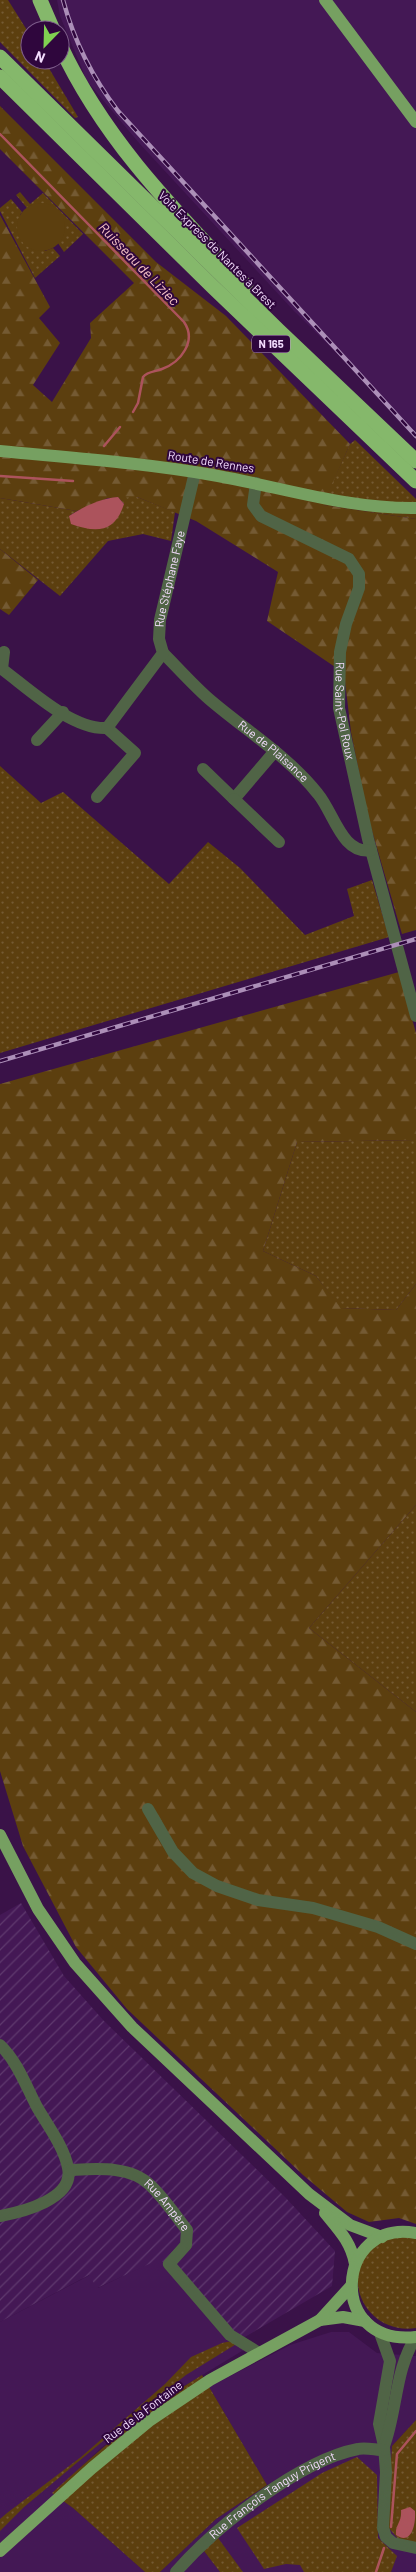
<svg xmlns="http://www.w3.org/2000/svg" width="416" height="2572" viewBox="0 0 416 2572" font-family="Barlow,sans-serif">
  <defs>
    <pattern id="industrial-furrows" width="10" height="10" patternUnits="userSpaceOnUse" patternTransform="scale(1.25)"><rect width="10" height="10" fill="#441855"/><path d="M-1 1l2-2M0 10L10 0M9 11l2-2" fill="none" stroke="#5f396e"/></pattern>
    <pattern id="grass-dots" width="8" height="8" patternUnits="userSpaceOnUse" patternTransform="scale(1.25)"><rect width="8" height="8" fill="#5c3f0f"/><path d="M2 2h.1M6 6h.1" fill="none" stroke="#745a33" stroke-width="1.8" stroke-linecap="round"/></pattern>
    <pattern id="forest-firs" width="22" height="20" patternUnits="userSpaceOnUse" patternTransform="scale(1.25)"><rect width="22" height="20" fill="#5c3f0f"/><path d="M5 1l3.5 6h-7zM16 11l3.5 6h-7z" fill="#745a33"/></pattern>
  </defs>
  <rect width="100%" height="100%" fill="#3a1248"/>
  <g fill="#441855">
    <polygon points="57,0 416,0 416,431 294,311 139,143 87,81 60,16"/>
    <polygon points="160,2258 242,2351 176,2391 101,2448 53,2493 73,2508 145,2572 0,2572 0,2322 90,2275 98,2288"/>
    <polygon points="331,2332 349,2332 377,2353 416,2356 416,2420 392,2446 416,2543 416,2572 391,2572 396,2556 378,2538 376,2509 341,2572 243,2572 217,2538 204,2551 220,2572 160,2572 216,2519 267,2485 209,2387 290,2345"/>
  </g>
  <polygon fill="url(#industrial-furrows)" points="21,1903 64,1976 104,2021 285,2197 335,2251 332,2286 243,2338 253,2346 242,2351 160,2259 97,2288 89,2275 0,2322 0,1915"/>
  <g fill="url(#grass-dots)">
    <polygon points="0,0 8,0 30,35 30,60 44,60 78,117 75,118 0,42"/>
    <polygon points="20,192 30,204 43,193 83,234 64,252 32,205 27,208 16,195"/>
    <polygon points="11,199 22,212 20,215 45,251 53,248 60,256 35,278 0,211 0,208"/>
    <polygon points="355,440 416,499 416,519 322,505 350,444"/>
    <polygon points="118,497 137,497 175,512 171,541 143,534 108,541 60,596 0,549 0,498 77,511 69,516 124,504"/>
    <polygon points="0,766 41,803 63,792 169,884 208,842 240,868 305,935 354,916 347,889 372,880 389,937 0,1053"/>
    <polygon points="416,1140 416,1284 396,1310 340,1308 316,1276 263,1251 297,1142"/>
    <polygon points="416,1505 416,1712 309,1628"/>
    <path d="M416 2236V2328C361 2336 335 2265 382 2241 390 2236 406 2237 416 2236Z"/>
    <polygon points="232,2341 238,2343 186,2375 115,2431 24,2507 0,2531 0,2519 7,2513 81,2457 165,2384 191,2357 222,2343"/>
    <path d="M202 2375 267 2485 216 2519 160 2572H145L73 2508 52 2493C99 2450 147 2408 202 2375Z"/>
    <polygon points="416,2420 416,2543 401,2542 387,2526 392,2446"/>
    <polygon points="357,2457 377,2475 378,2538 397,2556 391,2572 304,2572 300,2565 286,2564 264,2569 237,2528 322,2473"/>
    <polygon points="218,2538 243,2572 220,2572 204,2551"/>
  </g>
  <g fill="url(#forest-firs)">
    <polygon points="0,106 156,262 226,316 350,444 323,505 416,519 416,930 402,934 368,817 351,732 344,673 267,621 278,572 196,521 137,497 108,498 77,511 0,498 0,215 50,307 39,318 60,343 33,385 52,402 91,338 90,323 134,283 0,149"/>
    <polygon points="0,549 38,580 9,615 0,609"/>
    <polygon points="399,972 416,1033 416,1140 297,1142 263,1251 316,1276 341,1308 396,1310 416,1284 416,1505 309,1628 416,1712 416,2224 399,2218 369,2222 347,2212 303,2175 127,2009 76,1947 23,1846 0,1771 0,1084"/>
  </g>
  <circle fill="#5c3f0f" cx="41" cy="227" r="24"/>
  <g fill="#ac535c">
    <path d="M118 497 124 504C115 533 96 533 71 524L69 516C83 507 101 498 118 497Z"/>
    <path d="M410 2507 415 2511C416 2523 412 2546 396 2535 395 2524 402 2523 401 2510Z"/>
  </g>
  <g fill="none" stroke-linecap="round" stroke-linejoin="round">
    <g stroke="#ac535c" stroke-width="2.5">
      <path d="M0 134 184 322C197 341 181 362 162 369 155 372 148 371 143 377L138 403 133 412"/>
      <polyline points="104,446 120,427"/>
      <polyline points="0,476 73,481"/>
      <polyline points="391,2527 397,2454 416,2431"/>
      <polyline points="376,2572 384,2548"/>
    </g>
    <g stroke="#506446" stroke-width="12">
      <path id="s1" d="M256 483 253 505 261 516 349 559 359 574V588L346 624 340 652 339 708 368 839 416 1016"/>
      <path d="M4 652 2 669C29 689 72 730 107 728"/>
      <path id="s2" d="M163 653C178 668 193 685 209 699 245 730 288 756 318 794 334 813 342 855 371 850"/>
      <polyline points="37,740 63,712"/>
      <polyline points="203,769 234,799 275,751"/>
      <path id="s3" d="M97 797 135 753 107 728 163 653 159 639 160 620 195 472"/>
      <polyline points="234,799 279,842"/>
      <polyline points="148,1809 173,1852 193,1873 217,1886 258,1900 313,1908 378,1927 416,1944"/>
      <path d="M0 2045C17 2061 26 2086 37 2107 48 2126 64 2147 68 2168 75 2199 22 2212 0 2216"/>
      <path id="s4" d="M69 2170C94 2169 130 2165 150 2185 164 2198 175 2215 187 2230L186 2245 169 2264 230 2335 259 2353"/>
      <polyline points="380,2333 390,2361 379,2424 384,2446 386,2472 383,2528 386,2537 393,2543 416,2548"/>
      <path d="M384 2446C397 2412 395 2368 416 2337"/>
      <path id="s5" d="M176 2572C214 2528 300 2460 358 2449 365 2447 376 2450 384 2450"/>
    </g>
    <g stroke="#76a061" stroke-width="12">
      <polyline points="325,0 416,122"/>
      <path d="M0 451C73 458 146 463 218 476 284 488 349 509 416 508"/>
      <polyline points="0,1835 38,1909 75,1963 132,2027 309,2194 350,2225 382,2237"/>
      <path d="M325 2213C339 2230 351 2242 355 2264"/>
      <path d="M416 2233C335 2218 326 2347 416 2337"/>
      <polyline points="320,2320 343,2317 365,2321"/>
      <polyline points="0,2551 92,2468 149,2421 210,2380 320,2320 351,2286"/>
    </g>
    <g stroke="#85b86b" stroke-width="15">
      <polyline points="40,0 53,30"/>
      <path d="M60 45C104 140 175 211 246 286"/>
      <polyline points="0,57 278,330 416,461"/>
      <polyline points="0,77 213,287 416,481"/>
    </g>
    <defs>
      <g id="rail">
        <path d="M63 0C74 41 92 77 118 111L416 436"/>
        <polyline points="0,1061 416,939"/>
      </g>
    </defs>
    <use href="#rail" stroke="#ac8fb8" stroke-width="4.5"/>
    <use href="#rail" stroke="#2f063d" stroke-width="2.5" stroke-dasharray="8" stroke-linecap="butt"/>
  </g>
  <g text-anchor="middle" stroke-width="4" stroke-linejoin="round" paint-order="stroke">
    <rect fill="#2f063d" stroke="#b89cc3" stroke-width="1" x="252" y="335.5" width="38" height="17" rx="4"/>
    <g font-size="11" font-weight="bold" fill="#f3dcfd">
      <text x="271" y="348">N 165</text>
    </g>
    <g font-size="12" fill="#f3dcfd" stroke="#2f063d">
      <text transform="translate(217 250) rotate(45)" y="4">Voie Express de Nantes à Brest</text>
      <text transform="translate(211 462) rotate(9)" y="4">Route de Rennes</text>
      <text dy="4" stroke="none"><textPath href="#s3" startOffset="265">Rue Stéphane Faye</textPath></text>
      <text dy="4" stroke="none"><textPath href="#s1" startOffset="292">Rue Saint-Pol Roux</textPath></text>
      <text dy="4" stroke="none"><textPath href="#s2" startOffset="148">Rue de Plaisance</textPath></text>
      <text dy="4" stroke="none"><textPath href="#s4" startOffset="111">Rue Ampère</textPath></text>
      <text transform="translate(143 2412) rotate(-37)" y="4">Rue de la Fontaine</text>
      <text dy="4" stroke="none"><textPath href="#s5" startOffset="124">Rue François Tanguy Prigent</textPath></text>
    </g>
    <g font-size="14" font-style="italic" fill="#f9c6c8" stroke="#2f063d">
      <text transform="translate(139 264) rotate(46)" y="5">Ruisseau de Liziec</text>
    </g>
  </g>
  <g transform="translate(45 45) rotate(203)"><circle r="24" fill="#2f063d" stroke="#7d5c8a"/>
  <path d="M0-4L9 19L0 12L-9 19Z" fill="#80d051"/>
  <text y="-8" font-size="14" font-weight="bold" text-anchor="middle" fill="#f3dcfd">N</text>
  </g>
</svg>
